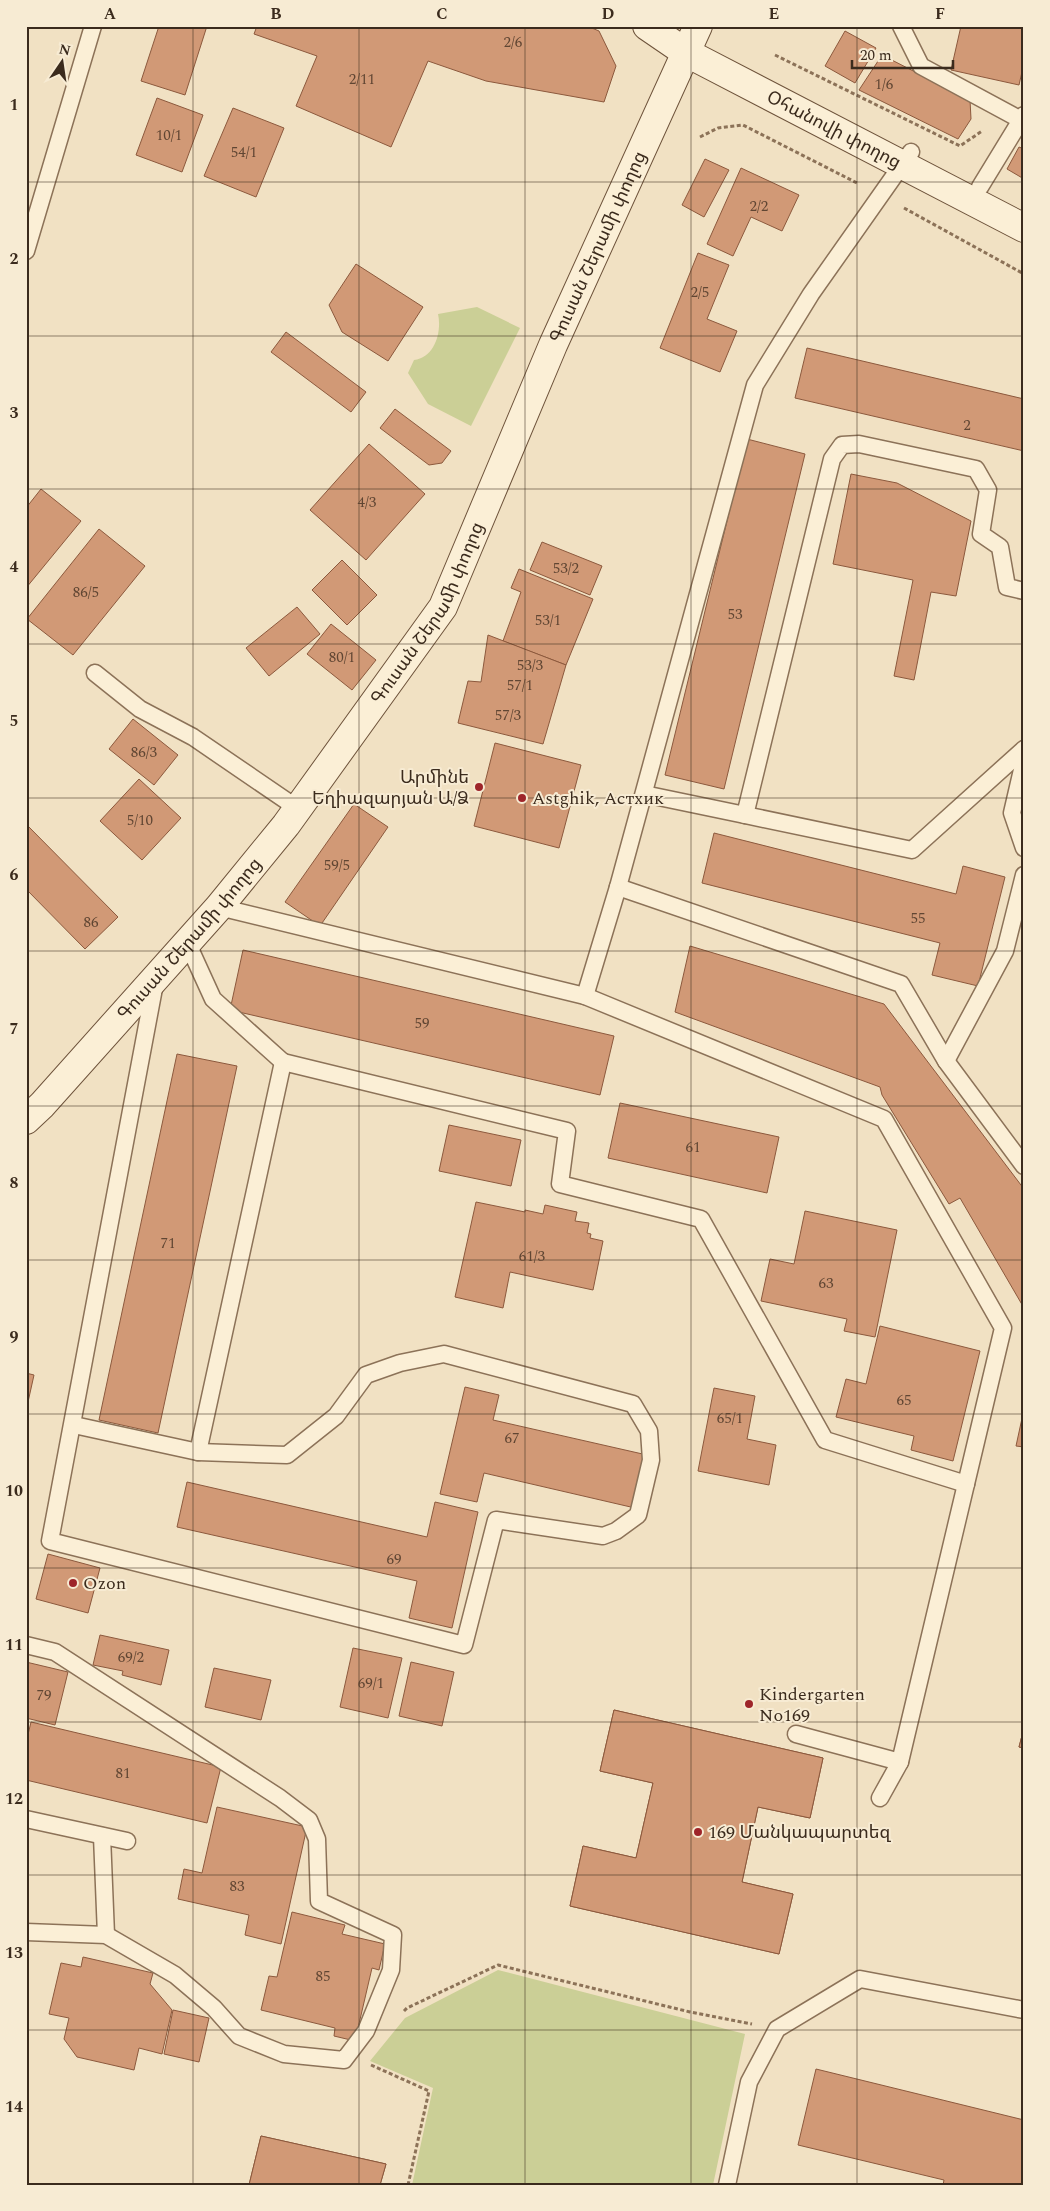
<svg xmlns="http://www.w3.org/2000/svg" width="1050" height="2211" viewBox="0 0 1050 2211" font-family="Spectral,'Noto Sans Armenian',serif">
  <rect width="100%" height="100%" fill="#f1e1c3"/>
  <g fill="#cbcf96">
    <path d="M477 307 520 328 471 426 428 404 408 373 414 360C435 358 442 331 438 314Z"/>
    <polygon points="498,1970 745,2034 713,2185 412,2185 433,2088 370,2061 405,2018"/>
  </g>
  <g fill="#d19976" stroke="#8c593d">
    <polygon points="159,26 207,26 185,95 141,81"/>
    <polygon points="257,26 587,26 599,31 616,66 604,102 486,81 428,61 391,147 296,106 317,56 254,34"/>
    <polygon points="961,26 1024,26 1024,63 1019,85 951,70"/>
    <polygon points="845,31 876,48 855,83 825,66"/>
    <polygon points="882,55 970,100 971,119 958,139 859,90"/>
    <polygon points="157,98 203,115 182,172 136,155"/>
    <polygon points="233,108 284,128 256,197 204,176"/>
    <polygon points="1019,147 1024,149 1024,179 1007,169"/>
    <polygon points="705,159 729,170 704,217 682,205"/>
    <polygon points="741,168 799,195 782,231 751,217 733,256 707,244"/>
    <polygon points="698,253 729,265 707,319 737,331 720,372 660,348"/>
    <polygon points="356,264 423,307 388,361 342,332 329,305"/>
    <polygon points="286,332 366,392 351,412 271,352"/>
    <polygon points="807,348 1024,399 1024,451 795,398"/>
    <polygon points="395,409 451,451 442,463 429,465 380,428"/>
    <polygon points="747,439 805,454 724,789 665,775"/>
    <polygon points="369,444 425,494 366,560 310,510"/>
    <polygon points="851,474 897,483 971,521 956,596 931,592 914,680 894,676 913,580 833,564"/>
    <polygon points="41,489 81,521 26,588 26,508"/>
    <polygon points="99,529 145,566 73,655 27,619"/>
    <polygon points="542,542 602,566 590,595 530,570"/>
    <polygon points="342,560 377,595 347,625 312,590"/>
    <polygon points="519,569 593,599 566,665 503,641 521,592 511,588"/>
    <polygon points="297,607 320,634 269,676 246,648"/>
    <polygon points="331,624 376,660 352,690 307,654"/>
    <polygon points="488,635 566,665 543,744 458,723 468,681 481,682"/>
    <polygon points="133,719 178,755 154,785 109,749"/>
    <polygon points="495,743 581,765 559,848 474,826"/>
    <polygon points="139,779 181,818 142,860 100,821"/>
    <polygon points="354,804 388,827 320,926 285,902"/>
    <polygon points="26,824 118,917 85,949 26,889"/>
    <polygon points="714,833 956,894 963,866 1005,877 978,986 932,975 940,943 702,883"/>
    <polygon points="690,946 884,1004 1024,1189 1024,1308 960,1198 949,1204 882,1095 880,1087 675,1012"/>
    <polygon points="243,950 614,1036 600,1095 230,1010"/>
    <polygon points="177,1054 237,1066 158,1433 99,1420"/>
    <polygon points="620,1103 779,1137 767,1193 608,1158"/>
    <polygon points="449,1125 521,1140 511,1186 439,1171"/>
    <polygon points="476,1202 525,1212 525,1210 543,1214 545,1205 577,1212 575,1221 589,1223 587,1233 591,1234 590,1238 603,1241 593,1290 510,1272 503,1308 455,1297"/>
    <polygon points="805,1211 897,1230 875,1337 844,1331 847,1319 761,1301 770,1259 794,1264"/>
    <polygon points="880,1326 980,1351 953,1461 911,1450 914,1436 836,1417 846,1379 866,1384"/>
    <polygon points="26,1373 34,1375 26,1411"/>
    <polygon points="465,1387 499,1395 493,1420 647,1455 635,1508 484,1473 477,1502 440,1494"/>
    <polygon points="714,1388 755,1396 747,1439 776,1445 769,1485 698,1471"/>
    <polygon points="1024,1409 1024,1447 1016,1446"/>
    <polygon points="187,1482 427,1537 435,1502 478,1512 452,1628 409,1618 417,1581 177,1527"/>
    <polygon points="48,1554 100,1568 88,1613 36,1599"/>
    <polygon points="100,1635 169,1650 161,1685 122,1675 123,1671 93,1665"/>
    <polygon points="353,1648 402,1658 388,1718 340,1707"/>
    <polygon points="26,1662 68,1672 55,1725 26,1718"/>
    <polygon points="411,1662 454,1672 442,1726 399,1716"/>
    <polygon points="214,1668 271,1680 261,1720 205,1707"/>
    <polygon points="614,1710 823,1758 810,1818 758,1807 742,1882 793,1894 779,1954 570,1906 583,1846 636,1858 653,1783 600,1771"/>
    <polygon points="614,1710 823,1758 810,1818 758,1807 742,1882 793,1894 779,1954 570,1906 583,1846 636,1858 653,1783 600,1771"/>
    <polygon points="31,1722 221,1767 207,1823 26,1780 26,1743"/>
    <polygon points="1024,1728 1024,1748 1019,1747"/>
    <polygon points="1024,1728 1024,1748 1019,1747"/>
    <polygon points="217,1807 307,1827 281,1944 245,1935 249,1915 178,1899 184,1869 202,1873"/>
    <polygon points="292,1912 345,1925 342,1934 385,1944 379,1970 372,1968 355,2041 334,2036 335,2028 261,2010 269,1976 277,1977"/>
    <polygon points="83,1957 153,1973 150,1984 172,2010 162,2054 139,2048 134,2070 77,2057 64,2039 69,2018 49,2014 61,1963 81,1967"/>
    <polygon points="173,2010 209,2018 199,2062 164,2054"/>
    <polygon points="816,2069 1024,2120 1024,2185 943,2185 944,2180 798,2145"/>
    <polygon points="261,2136 386,2164 380,2185 249,2185"/>
    <polygon points="261,2136 386,2164 380,2185 249,2185"/>
  </g>
  <g fill="none" stroke-linecap="round" stroke-linejoin="round">
    <defs>
      <g id="lane">
        <polyline points="901,26 921,66 1021,120"/>
        <polyline points="980,187 1024,115"/>
        <polyline points="26,251 93,26"/>
        <polyline points="95,673 140,709 193,737 297,808"/>
        <polyline points="1024,761 1012,813 1024,848"/>
        <polyline points="644,794 745,815 832,459 842,445 859,444 976,469 988,490 981,534 1000,547 1007,587 1024,591"/>
        <polyline points="745,815 912,850 1024,749"/>
        <polyline points="618,887 755,385 811,294 911,152"/>
        <polyline points="219,907 585,996 618,887 901,984 946,1061 1024,1166"/>
        <polyline points="187,942 213,999 283,1062"/>
        <polyline points="155,983 50,1541 464,1645 496,1520 603,1536 616,1531 638,1515 651,1460 649,1431 633,1404 444,1354 400,1363 366,1375 336,1416 287,1455 198,1452"/>
        <polyline points="946,1061 1005,951 1024,875"/>
        <polyline points="74,1425 198,1452 283,1062 567,1131 560,1184 701,1219 825,1440 966,1484 1003,1328 884,1119 585,996"/>
        <polyline points="26,1645 55,1652 280,1798 309,1820 317,1839 319,1901 393,1935 391,1970 366,2031 344,2060 284,2054 239,2036 214,2008 175,1975 106,1935 26,1932"/>
        <polyline points="796,1734 900,1762"/>
        <polyline points="880,1798 900,1762 966,1484"/>
        <polyline points="26,1819 127,1841"/>
        <polyline points="102,1836 106,1935"/>
        <polyline points="727,2185 749,2082 777,2029 860,1979 1024,2010"/>
      </g>
      <g id="secondary">
        <path id="s1" d="M647 26 685 52 1024 228"/>
        <path id="s2" d="M26 1120 42 1105 219 907 286 825 443 607 553 345 698 26"/>
      </g>
    </defs>
    <use href="#lane" stroke="#8c7258" stroke-width="19"/>
    <use href="#secondary" stroke="#6e533b" stroke-width="30"/>
    <g stroke="#8c7258" stroke-width="3" stroke-dasharray="4 2.5" stroke-linecap="butt">
      <polyline points="775,55 960,146 982,131"/>
      <polyline points="700,137 718,128 743,125 859,184"/>
      <polyline points="904,208 1024,274"/>
      <polyline points="404,2011 407,2008 498,1965 690,2012 752,2024"/>
      <polyline points="371,2065 429,2091 408,2185"/>
    </g>
    <use href="#lane" stroke="#fbefd6" stroke-width="16"/>
    <use href="#secondary" stroke="#fbefd6" stroke-width="28"/>
  </g>
  <path fill="none" stroke="#3b2b1d" stroke-width="1" stroke-opacity="0.55" d="M193 26V2185M359 26V2185M525 26V2185M691 26V2185M857 26V2185M26 182H1024M26 336H1024M26 489H1024M26 644H1024M26 798H1024M26 951H1024M26 1106H1024M26 1260H1024M26 1414H1024M26 1568H1024M26 1722H1024M26 1875H1024M26 2030H1024"/>
  <g fill="#9e252a" stroke="#f7ebd3" stroke-width="2">
    <circle cx="479" cy="787" r="5"/>
    <circle cx="522" cy="798" r="5"/>
    <circle cx="73" cy="1583" r="5"/>
    <circle cx="749" cy="1704" r="5"/>
    <circle cx="698" cy="1832" r="5"/>
  </g>
  <g text-anchor="middle" stroke-width="4" stroke-linejoin="round" paint-order="stroke">
    <g font-size="15" fill="#604633">
      <text x="513" y="47">2/6</text>
      <text x="362" y="84">2/11</text>
      <text x="884" y="89">1/6</text>
      <text x="169" y="140">10/1</text>
      <text x="244" y="157">54/1</text>
      <text x="759" y="211">2/2</text>
      <text x="700" y="297">2/5</text>
      <text x="967" y="430">2</text>
      <text x="367" y="507">4/3</text>
      <text x="566" y="573">53/2</text>
      <text x="86" y="597">86/5</text>
      <text x="735" y="619">53</text>
      <text x="548" y="625">53/1</text>
      <text x="342" y="662">80/1</text>
      <text x="530" y="670">53/3</text>
      <text x="520" y="690">57/1</text>
      <text x="508" y="720">57/3</text>
      <text x="144" y="757">86/3</text>
      <text x="140" y="825">5/10</text>
      <text x="337" y="870">59/5</text>
      <text x="918" y="923">55</text>
      <text x="91" y="927">86</text>
      <text x="422" y="1028">59</text>
      <text x="693" y="1152">61</text>
      <text x="168" y="1248">71</text>
      <text x="532" y="1261">61/3</text>
      <text x="826" y="1288">63</text>
      <text x="904" y="1405">65</text>
      <text x="730" y="1423">65/1</text>
      <text x="512" y="1443">67</text>
      <text x="394" y="1564">69</text>
      <text x="131" y="1662">69/2</text>
      <text x="371" y="1688">69/1</text>
      <text x="44" y="1700">79</text>
      <text x="123" y="1778">81</text>
      <text x="237" y="1891">83</text>
      <text x="323" y="1981">85</text>
    </g>
    <g font-size="18" fill="#3b2b1d" stroke="#f7ebd3">
      <text dy="6" stroke="none"><textPath href="#s1" startOffset="214">Օհանովի փողոց</textPath></text>
      <text dy="6" stroke="none"><textPath href="#s2" startOffset="1054">Գուսան Շերամի փողոց</textPath></text>
      <text dy="6" stroke="none"><textPath href="#s2" startOffset="649">Գուսան Շերամի փողոց</textPath></text>
      <text dy="6" stroke="none"><textPath href="#s2" startOffset="244">Գուսան Շերամի փողոց</textPath></text>
    </g>
    <g font-size="18" fill="#3b2b1d" stroke="#f7ebd3" text-anchor="start">
      <text x="469" y="783" text-anchor="end">Արմինե<tspan x="469" dy="21">Եղիազարյան Ա/Ձ</tspan></text>
      <text x="532" y="804">Astghik, Астхик</text>
      <text x="83" y="1589">Ozon</text>
      <text x="759" y="1700">Kindergarten<tspan x="759" dy="21">No169</tspan></text>
      <text x="708" y="1838">169 Մանկապարտեզ</text>
    </g>
  </g>
  <rect width="1050" height="2211" fill="none" stroke="#f7ebd3" stroke-width="55"/>
  <g transform="translate(62 62) rotate(13)" stroke="#f7ebd3" stroke-width="4" paint-order="stroke">
  <path d="M0-4L9 19L0 12L-9 19Z" fill="#3b2b1d"/>
  <text y="-8" font-size="14" font-weight="bold" text-anchor="middle" fill="#3b2b1d">N</text>
  </g>
  <path d="M852 60v8h101v-8" fill="none" stroke="#3b2b1d" stroke-width="2.5"/>
  <text x="860" y="60" font-size="15" fill="#3b2b1d" stroke="#f7ebd3" stroke-width="4" paint-order="stroke">20 m</text>
  <rect x="28" y="28" width="994" height="2156" fill="none" stroke="#3b2b1d" stroke-width="2"/>
  <g font-size="16" text-anchor="middle" font-weight="bold" fill="#3b2b1d">
    <text x="110" y="19">A</text>
    <text x="276" y="19">B</text>
    <text x="442" y="19">C</text>
    <text x="608" y="19">D</text>
    <text x="774" y="19">E</text>
    <text x="940" y="19">F</text>
    <text x="14" y="110">1</text>
    <text x="14" y="264">2</text>
    <text x="14" y="418">3</text>
    <text x="14" y="572">4</text>
    <text x="14" y="726">5</text>
    <text x="14" y="880">6</text>
    <text x="14" y="1034">7</text>
    <text x="14" y="1188">8</text>
    <text x="14" y="1342">9</text>
    <text x="14" y="1496">10</text>
    <text x="14" y="1650">11</text>
    <text x="14" y="1804">12</text>
    <text x="14" y="1958">13</text>
    <text x="14" y="2112">14</text>
  </g>
</svg>
